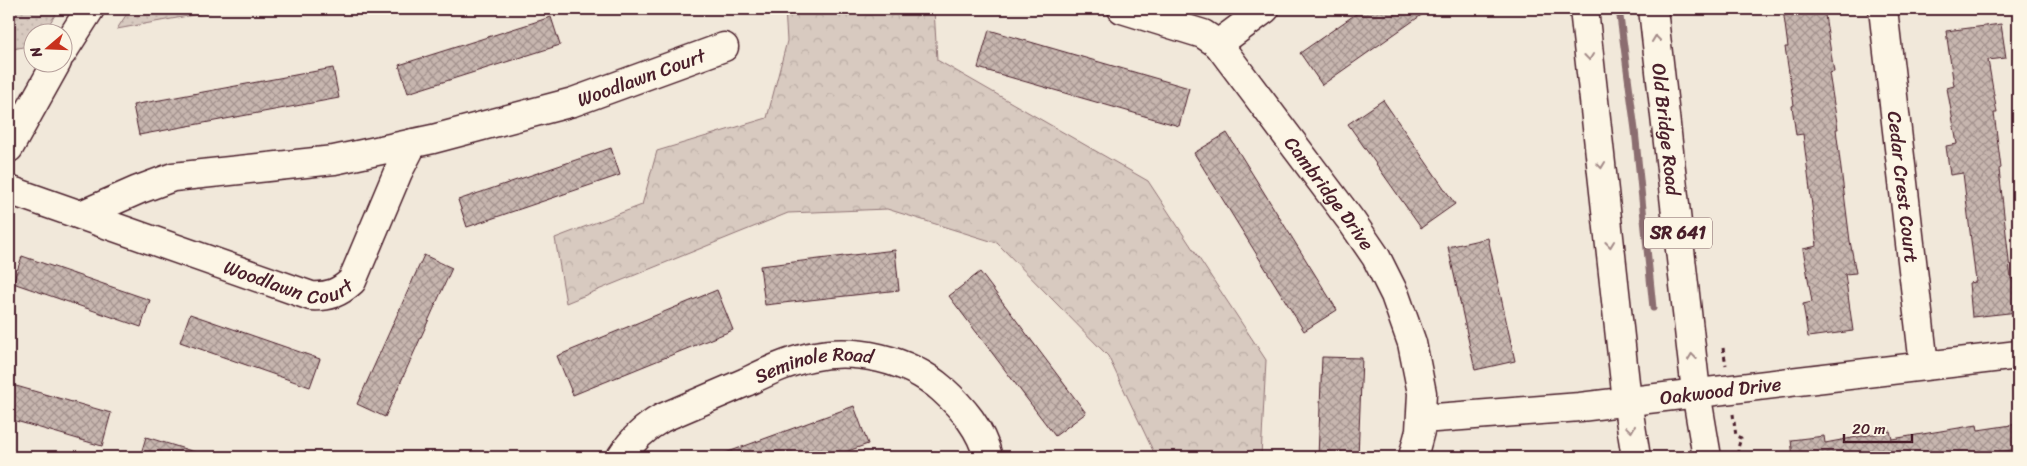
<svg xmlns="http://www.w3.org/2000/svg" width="2027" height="466" viewBox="0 0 2027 466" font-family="Sriracha,sans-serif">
  <defs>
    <pattern id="grass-dots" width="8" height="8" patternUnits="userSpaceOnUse" patternTransform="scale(1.25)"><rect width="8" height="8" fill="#d8cac0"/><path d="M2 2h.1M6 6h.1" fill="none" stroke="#bbada5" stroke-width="1.8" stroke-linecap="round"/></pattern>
    <pattern id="forest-crowns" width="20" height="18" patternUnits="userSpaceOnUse" patternTransform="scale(1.25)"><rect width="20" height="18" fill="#d8cac0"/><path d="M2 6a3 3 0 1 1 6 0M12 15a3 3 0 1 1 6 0" fill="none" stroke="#bbada5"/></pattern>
    <pattern id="building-cross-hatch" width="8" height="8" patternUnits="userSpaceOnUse" patternTransform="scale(1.25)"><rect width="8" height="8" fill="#c7b6af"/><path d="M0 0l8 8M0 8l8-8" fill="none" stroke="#a4938f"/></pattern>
  </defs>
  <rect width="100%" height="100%" fill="#f1e8da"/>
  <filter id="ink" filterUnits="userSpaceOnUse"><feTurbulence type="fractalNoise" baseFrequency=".02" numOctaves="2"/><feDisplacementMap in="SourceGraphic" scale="10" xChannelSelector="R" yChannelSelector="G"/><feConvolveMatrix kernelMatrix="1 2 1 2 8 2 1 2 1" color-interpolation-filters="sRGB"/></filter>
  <g filter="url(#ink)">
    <g fill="url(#grass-dots)" stroke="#917476">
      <polygon points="9,9 59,9 44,32 32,32 32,45 9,50"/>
      <polygon points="130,9 226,9 117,29"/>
    </g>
    <polygon fill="url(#forest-crowns)" stroke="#917476" points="785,9 934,9 937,60 1148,181 1266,360 1261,457 1156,457 1108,356 997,243 887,209 788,213 566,303 555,238 642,205 657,151 767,118 787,41"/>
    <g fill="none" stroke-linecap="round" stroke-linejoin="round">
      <polyline stroke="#8b6d6f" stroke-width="7" points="1619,9 1635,130 1653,308"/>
    </g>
    <g fill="url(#building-cross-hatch)" stroke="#4a1f2b">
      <polygon points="1363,9 1430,9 1322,85 1300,53"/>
      <polygon points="1783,9 1824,9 1834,72 1829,73 1838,129 1836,129 1850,241 1856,273 1845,274 1853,331 1808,337 1803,304 1812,302 1803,249 1817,246 1803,134 1796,135 1792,106 1794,105 1785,47 1788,47"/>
      <polygon points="551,17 560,45 408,93 399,65"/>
      <polygon points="2001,24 2006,58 1988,60 1997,113 1994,113 2001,168 1999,169 2011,279 2018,278 2018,312 1972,317 1969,283 1976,282 1963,173 1950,175 1946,146 1957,144 1947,88 1954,86 1946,31"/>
      <polygon points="989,30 1189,88 1179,126 978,68"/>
      <polygon points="333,68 339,98 139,135 133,105"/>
      <polygon points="1383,100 1455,204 1421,228 1348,124"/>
      <polygon points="1227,133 1337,310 1304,331 1194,153"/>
      <polygon points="611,148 620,175 467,227 458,200"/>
      <polygon points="1488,238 1515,361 1475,370 1448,247"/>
      <polygon points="895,250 899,290 765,305 760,266"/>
      <polygon points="424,255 452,268 385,417 357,404"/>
      <polygon points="22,256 150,300 141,327 13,283"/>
      <polygon points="980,272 1086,413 1055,436 949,296"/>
      <polygon points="717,290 733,330 573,395 557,356"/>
      <polygon points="190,314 320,359 310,387 180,342"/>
      <polygon points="1322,357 1362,358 1358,457 1318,457"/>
      <polygon points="9,384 111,413 102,446 9,419"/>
      <polygon points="854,406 868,444 831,457 720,457 720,455"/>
      <polygon points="2018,424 2018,449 1968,457 1793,457 1791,440 1824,436 1825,443 1890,431 1892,439 1977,425 1978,430"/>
      <polygon points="146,437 198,453 198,457 140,457"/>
    </g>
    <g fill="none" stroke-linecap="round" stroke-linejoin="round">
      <defs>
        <g id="street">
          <path id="s1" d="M1122 9 1203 34 1218 44 1352 222 1376 257 1395 295 1412 343 1422 393 1420 431 1413 457"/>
          <path id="s2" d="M1883 9 1924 365"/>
          <polyline points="1218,44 1265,9"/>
          <polyline points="62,53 90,9"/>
          <polyline points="9,148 57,62"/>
          <path id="s3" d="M9 190 311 296C329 297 339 293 352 281L398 172 413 143"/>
          <path id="s4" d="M81 215 138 190 173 177 334 160 433 139 573 102 724 47"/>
          <path id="s5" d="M1422 419 1580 407 2018 355"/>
          <path id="s6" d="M621 457C632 440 644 428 662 418 690 406 718 394 746 382 767 372 787 362 810 357 854 347 908 359 942 389 963 408 981 429 988 457"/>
        </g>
        <g id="primary">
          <polyline points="1584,9 1627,401 1636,457"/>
          <path id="s7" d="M1653 9 1696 392 1707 457"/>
        </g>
      </defs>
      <use href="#street" stroke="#4a1f2b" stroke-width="31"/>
      <use href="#primary" stroke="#4a1f2b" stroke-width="31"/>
      <g stroke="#4a1f2b" stroke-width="3" stroke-dasharray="4 4" stroke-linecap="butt">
        <polyline points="1723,348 1726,365"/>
        <polyline points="1733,414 1736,436 1741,438 1738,448 1738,457"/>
      </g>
      <use href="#street" stroke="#fcf5e5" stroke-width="28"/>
      <use href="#primary" stroke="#fcf5e5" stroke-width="28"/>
    </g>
    <defs><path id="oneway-chevron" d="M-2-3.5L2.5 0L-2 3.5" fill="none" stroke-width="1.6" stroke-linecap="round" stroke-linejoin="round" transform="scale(1.25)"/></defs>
    <g stroke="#a38a88">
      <use href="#oneway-chevron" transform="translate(1656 39) rotate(-96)"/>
      <use href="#oneway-chevron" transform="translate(1589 57) rotate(84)"/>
      <use href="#oneway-chevron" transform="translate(1601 165) rotate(84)"/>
      <use href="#oneway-chevron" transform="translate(1610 244) rotate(84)"/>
      <use href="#oneway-chevron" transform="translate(1692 357) rotate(-96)"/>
      <use href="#oneway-chevron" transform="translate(1631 429) rotate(82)"/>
    </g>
  </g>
  <g text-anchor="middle" stroke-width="4" stroke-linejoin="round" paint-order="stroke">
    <rect fill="#fcf5e5" stroke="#7f5f63" stroke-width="1" x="1644" y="217.5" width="68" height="31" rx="4"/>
    <g font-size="18" font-weight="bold" fill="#4a1f2b">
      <text x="1678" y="239">SR 641</text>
    </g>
    <g font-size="19" fill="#4a1f2b" stroke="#fcf5e5">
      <text dy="7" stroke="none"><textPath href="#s4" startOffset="580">Woodlawn Court</textPath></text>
      <text dy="7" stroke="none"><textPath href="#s7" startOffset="121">Old Bridge Road</textPath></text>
      <text dy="7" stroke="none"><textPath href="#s2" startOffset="179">Cedar Crest Court</textPath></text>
      <text dy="7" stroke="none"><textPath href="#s1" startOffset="289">Cambridge Drive</textPath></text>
      <text dy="7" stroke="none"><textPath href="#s3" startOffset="296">Woodlawn Court</textPath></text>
      <text dy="7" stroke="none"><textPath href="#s6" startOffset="220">Seminole Road</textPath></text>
      <text dy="7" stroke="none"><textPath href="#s5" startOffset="300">Oakwood Drive</textPath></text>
    </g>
  </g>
  <rect width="2027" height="466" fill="none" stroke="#fcf5e5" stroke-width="30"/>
  <rect x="15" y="15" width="1997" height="436" fill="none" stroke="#4a1f2b" stroke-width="2" filter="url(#ink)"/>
  <g transform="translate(48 48) rotate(251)"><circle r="24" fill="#fcf5e5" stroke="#b59f9b"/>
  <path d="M0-4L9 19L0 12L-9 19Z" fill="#c8321e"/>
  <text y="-8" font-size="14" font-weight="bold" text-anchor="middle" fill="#4a1f2b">N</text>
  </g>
  <path d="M1844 434v8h68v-8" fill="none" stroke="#4a1f2b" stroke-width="2.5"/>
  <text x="1852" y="434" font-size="15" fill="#4a1f2b" stroke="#fcf5e5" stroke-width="4" paint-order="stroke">20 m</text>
</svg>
